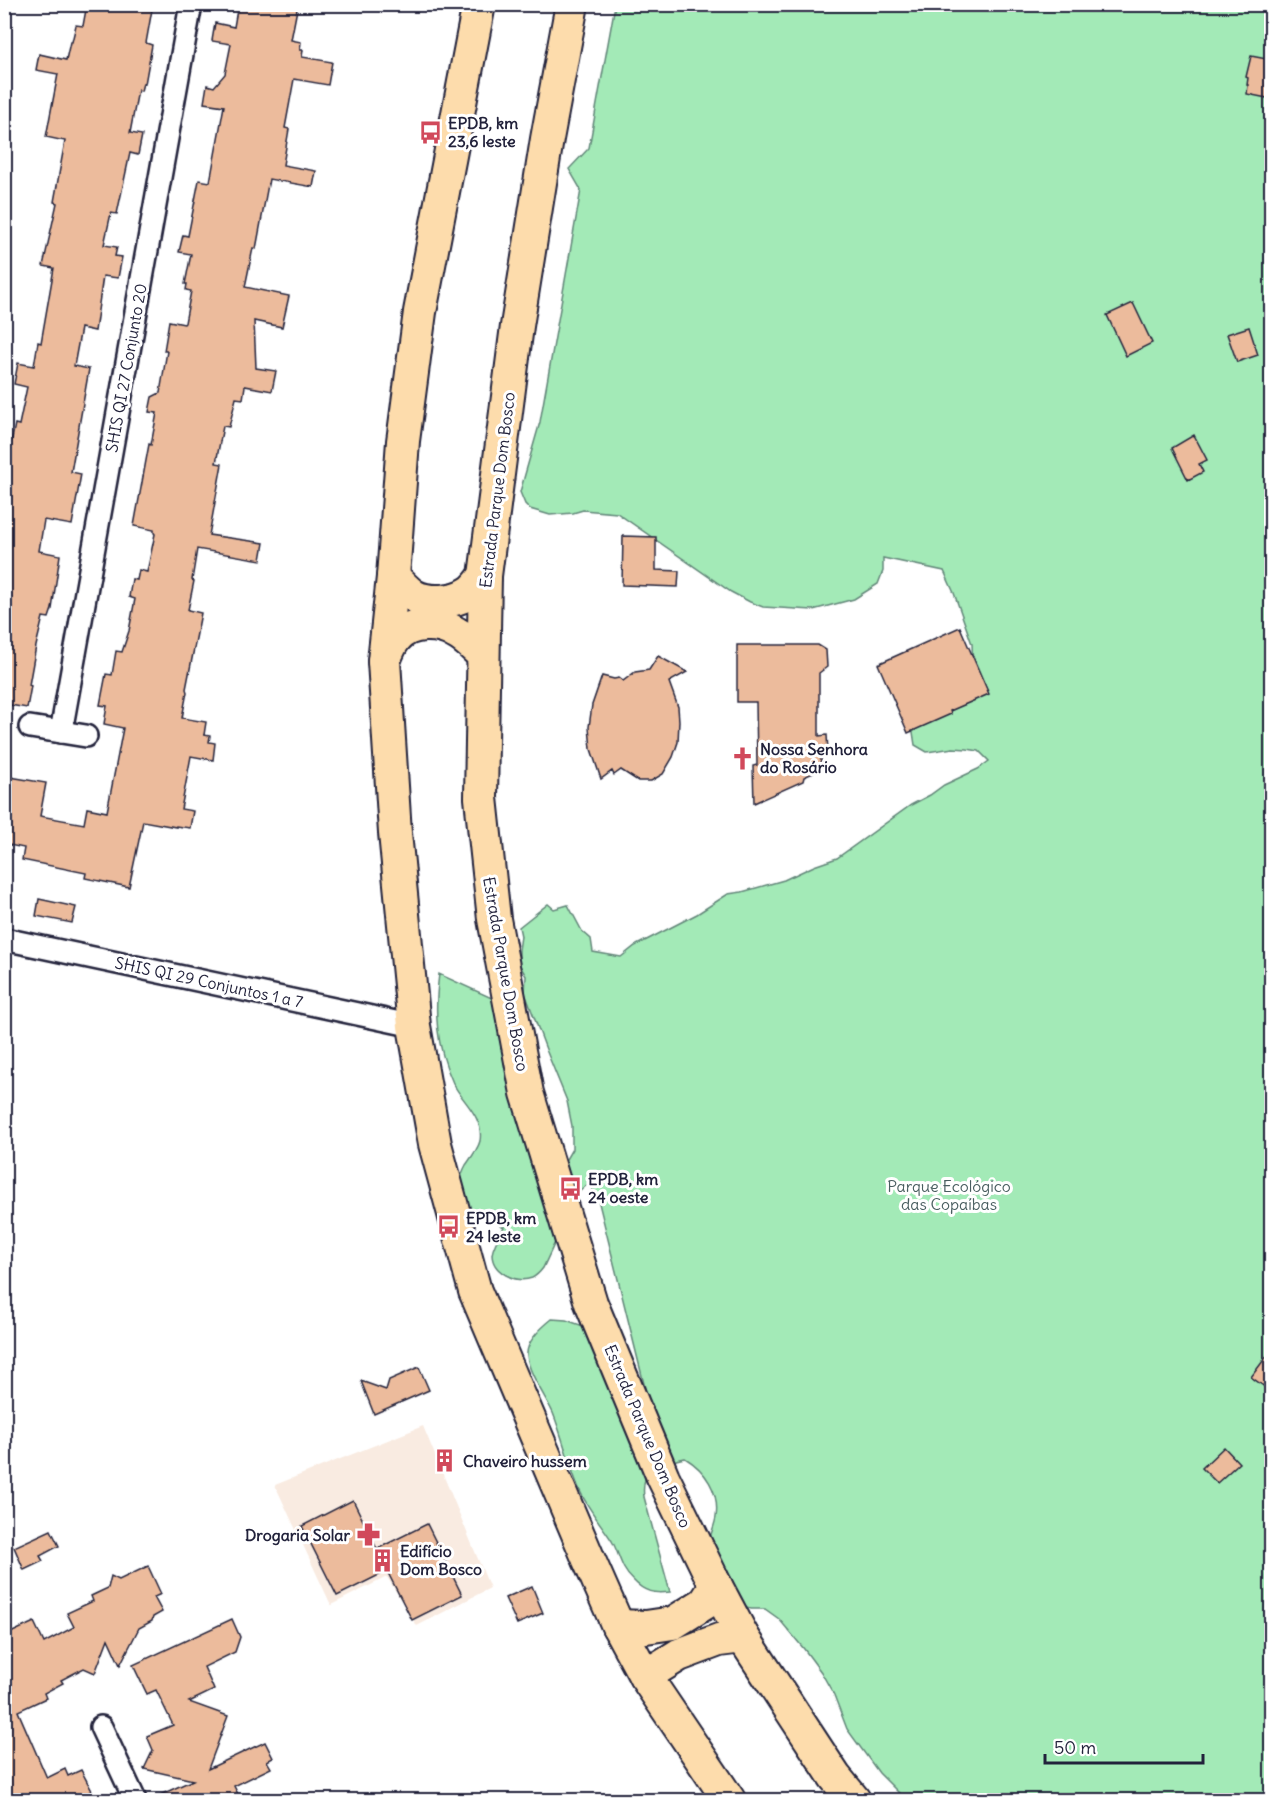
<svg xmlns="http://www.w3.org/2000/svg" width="1276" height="1805" viewBox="0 0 1276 1805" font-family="Delius,sans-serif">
  <rect width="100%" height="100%" fill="#fff"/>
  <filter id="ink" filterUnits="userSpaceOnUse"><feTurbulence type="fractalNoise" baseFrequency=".0167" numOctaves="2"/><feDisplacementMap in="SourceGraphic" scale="12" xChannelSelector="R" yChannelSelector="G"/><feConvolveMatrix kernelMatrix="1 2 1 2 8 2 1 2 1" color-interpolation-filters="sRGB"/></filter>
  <g filter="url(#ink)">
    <polygon fill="#f9ebe1" points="423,1426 490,1588 417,1626 387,1577 331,1605 275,1485"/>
    <path fill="#a3eab7" stroke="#628679" stroke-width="1.5" d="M615 5H1271V1800H906L879 1773 847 1729 834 1695 821 1672 804 1649 779 1619 765 1609H751L723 1595C720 1583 709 1554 709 1544 709 1536 715 1526 716 1517 720 1492 705 1470 685 1458 660 1464 640 1466 644 1497L670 1592C654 1594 644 1592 633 1580 620 1568 620 1555 612 1541 601 1524 588 1509 580 1491 569 1466 563 1438 553 1413 546 1397 528 1373 527 1355 526 1341 542 1327 552 1319L566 1320 592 1329 637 1404 645 1388 597 1195 588 1184 578 1193 543 1268C540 1272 536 1276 532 1278 516 1284 492 1272 492 1254 493 1246 500 1234 504 1227L490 1219 474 1217 463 1202 458 1187C460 1179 462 1172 466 1165 471 1158 478 1149 480 1141 484 1116 462 1102 453 1083 436 1045 434 1014 439 974L505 1004 552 1161H565L572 1149V1126L567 1101 547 1052 525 993 526 976 519 964V950L521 936 519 927 548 904 554 909 568 905 582 931 591 939 593 952 621 957 635 946 697 914 728 894 742 892 784 880 814 866 837 858 911 805 930 795 944 785 978 769 989 761 979 751 967 749 953 748 927 752 915 745 913 732 953 700 973 670 972 644 954 593 944 571 883 558V571L878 584 854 599 813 610 763 607 750 602 731 592 617 513 583 510 573 513 550 515 530 509 525 504 520 492 540 422 581 190 569 169 589 148Z"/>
    <g fill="#ecbb9c" stroke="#22223b" stroke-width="1.5">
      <polygon points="87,4 153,4 146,43 152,45 145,84 143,83 141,91 138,90 130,133 142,135 138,155 130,153 117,214 111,213 104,245 117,247 115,256 122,257 118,278 103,276 95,331 81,328 74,366 89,369 71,472 81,474 72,525 44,520 39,551 60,555 52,609 49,618 43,617 36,646 29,685 31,686 27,708 4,704 4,475 15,424 19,425 27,387 14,384 18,363 34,366 38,342 41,343 54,268 43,266 57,203 54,202 65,141 46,137 58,74 36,70 39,54 66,60 70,42 72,42 76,25 83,26"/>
      <polygon points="238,4 298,4 291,40 301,42 300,50 303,50 302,57 332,62 328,85 294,79 285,128 289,129 283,165 316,171 313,187 269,179 256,249 253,248 245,287 289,296 282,327 254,321 256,368 276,371 272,391 245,386 243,399 236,398 229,427 223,426 216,463 222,464 209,535 264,543 261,560 197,549 192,580 194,581 188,610 201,613 186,689 187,692 182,718 206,722 204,735 210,736 209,742 215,743 213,760 191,756 181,809 193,811 190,828 176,826 176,827 143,821 129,887 85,878 86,873 22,860 24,848 4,844 4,776 46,783 40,816 84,824 87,808 107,812 123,728 104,724 107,706 100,705 106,674 112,675 116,651 122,652 129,631 135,599 129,597 132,579 137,580 139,570 147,572 155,534 154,533 154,530 134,526 149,444 151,445 157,413 149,412 152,397 160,393 167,351 164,351 169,321 184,324 185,323 191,291 186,290 187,284 185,284 191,254 179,252 183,235 188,236 199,180 210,182 224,106 204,103 207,85 214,87 225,74 231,44 212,41 215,23 234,27"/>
      <polygon points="1251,56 1272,60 1272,99 1247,94 1248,85 1247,85 1248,78 1246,77"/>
      <polygon points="1133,303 1152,343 1126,356 1107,315"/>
      <polygon points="1249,327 1258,355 1237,362 1227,334"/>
      <polygon points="1194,435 1207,460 1199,464 1203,472 1188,480 1172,448"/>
      <polygon points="623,536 656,537 656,570 679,571 678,587 622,585"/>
      <polygon points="960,627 989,694 950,711 951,714 908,733 878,664"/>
      <polygon points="737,645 818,645 826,650 827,667 819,673 819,736 827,735 828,752 821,757 821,765 813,765 813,773 804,777 803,781 754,803 753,766 757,765 756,702 737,702"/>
      <polygon points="658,656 687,672 669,682 678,707 679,721 678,742 673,757 663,774 651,781 638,781 621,770 614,775 612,771 601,779 591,749 589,727 592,705 602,676 614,679 619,678 623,681 635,672 649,670"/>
      <polygon points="39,899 76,907 72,923 36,916"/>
      <polygon points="1272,1349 1272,1392 1251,1377"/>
      <polygon points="419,1367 429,1390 374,1414 361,1381 386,1390 389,1380"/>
      <polygon points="1224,1447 1239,1463 1217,1483 1202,1468"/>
      <polygon points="353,1500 377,1549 427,1524 462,1595 412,1620 387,1571 337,1596 302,1526"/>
      <polygon points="51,1530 59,1546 40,1556 43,1561 24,1570 14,1547"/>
      <polygon points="148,1566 161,1594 154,1597 162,1612 153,1617 152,1621 139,1628 120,1665 108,1639 95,1673 84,1668 61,1680 63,1683 44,1693 46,1698 18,1711 47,1778 65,1769 68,1776 81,1770 92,1791 72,1800 4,1800 4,1636 34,1622 44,1643 74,1627 67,1613 93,1601 91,1596 108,1588 111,1576 119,1580"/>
      <polygon points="532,1586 543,1613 517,1624 505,1598"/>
      <polygon points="232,1619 240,1637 235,1652 204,1667 214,1690 189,1702 228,1716 208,1769 265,1742 273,1758 267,1761 271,1768 234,1786 241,1800 149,1800 193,1780 144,1769 153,1750 147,1736 173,1725 156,1690 147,1694 133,1665"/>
    </g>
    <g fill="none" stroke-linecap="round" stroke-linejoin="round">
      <defs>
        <g id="minor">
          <polyline points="30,727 86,736"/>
          <polyline points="61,732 191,4"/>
          <polyline points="4,939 414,1026"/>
          <polyline points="101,1727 135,1800"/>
        </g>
        <g id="primary">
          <polyline points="479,4 420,312 403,441 393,577 384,661 395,833 414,1026 435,1144 475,1291 589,1560 618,1626 645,1676 729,1800"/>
          <polyline points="572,4 547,139 517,326 485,576 481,798 494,919 527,1093 591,1303 663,1477 716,1586 743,1637 835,1777 854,1800"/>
          <path d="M393 577C400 583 406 591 414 596 429 604 455 602 469 593 476 589 480 582 485 576"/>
          <path d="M384 661C387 654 390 645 395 639 409 621 439 622 456 633 466 638 474 647 482 654"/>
          <polyline points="618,1626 646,1627 673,1623 705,1603 716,1586"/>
          <polyline points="645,1676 679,1655 719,1640 743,1637"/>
        </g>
      </defs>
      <use href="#minor" stroke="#22223b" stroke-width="26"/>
      <use href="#primary" stroke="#22223b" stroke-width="36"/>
      <use href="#minor" stroke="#fff" stroke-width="21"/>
      <use href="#primary" stroke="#fddcac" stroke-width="32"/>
    </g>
  </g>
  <defs>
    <symbol id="bus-bare" viewBox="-9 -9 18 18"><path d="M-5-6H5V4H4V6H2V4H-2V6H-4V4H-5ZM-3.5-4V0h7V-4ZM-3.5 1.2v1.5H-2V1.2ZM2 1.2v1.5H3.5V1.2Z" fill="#d1495b" stroke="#fff" stroke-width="2.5" paint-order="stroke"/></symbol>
    <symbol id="church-bare" viewBox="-9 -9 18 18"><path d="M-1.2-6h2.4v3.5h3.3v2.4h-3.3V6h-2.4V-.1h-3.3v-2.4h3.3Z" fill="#d1495b" stroke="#fff" stroke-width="2.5" paint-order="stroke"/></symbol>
    <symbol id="building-bare" viewBox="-9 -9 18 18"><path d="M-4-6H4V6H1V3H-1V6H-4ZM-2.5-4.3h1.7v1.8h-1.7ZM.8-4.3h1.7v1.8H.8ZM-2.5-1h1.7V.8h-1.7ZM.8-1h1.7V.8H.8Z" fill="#d1495b" stroke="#fff" stroke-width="2.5" paint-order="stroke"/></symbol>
    <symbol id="pharmacy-bare" viewBox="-9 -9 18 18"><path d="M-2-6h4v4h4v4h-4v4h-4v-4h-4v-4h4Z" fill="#d1495b" stroke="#fff" stroke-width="2.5" paint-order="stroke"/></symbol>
  </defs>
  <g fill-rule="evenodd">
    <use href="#bus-bare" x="414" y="116" width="33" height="33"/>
    <use href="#church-bare" x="726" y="742" width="33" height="33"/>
    <use href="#bus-bare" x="554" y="1172" width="33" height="33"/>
    <use href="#bus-bare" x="432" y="1210" width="33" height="33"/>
    <use href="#building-bare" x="428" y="1444" width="33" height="33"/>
    <use href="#pharmacy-bare" x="352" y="1518" width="33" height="33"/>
    <use href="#building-bare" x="366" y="1544" width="33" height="33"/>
  </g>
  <g text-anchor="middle" stroke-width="6" stroke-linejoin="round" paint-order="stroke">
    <g font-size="16" font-weight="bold" fill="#22223b" stroke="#fff" text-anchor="start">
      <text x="448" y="129">EPDB, km<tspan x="448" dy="18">23,6 leste</tspan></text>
      <text x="760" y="755">Nossa Senhora<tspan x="760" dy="18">do Rosário</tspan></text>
      <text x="588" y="1185">EPDB, km<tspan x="588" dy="18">24 oeste</tspan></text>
      <text x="466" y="1224">EPDB, km<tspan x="466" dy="18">24 leste</tspan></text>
      <text x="463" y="1467">Chaveiro hussem</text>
      <text x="350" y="1541" text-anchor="end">Drogaria Solar</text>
      <text x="400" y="1557">Edifício<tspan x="400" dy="18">Dom Bosco</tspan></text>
    </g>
    <g font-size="16" fill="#22223b" stroke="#fff">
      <text transform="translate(126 368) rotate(-80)" y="6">SHIS QI 27 Conjunto 20</text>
      <text transform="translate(497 490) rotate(-83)" y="6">Estrada Parque Dom Bosco</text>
      <text transform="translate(506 974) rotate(80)" y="6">Estrada Parque Dom Bosco</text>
      <text transform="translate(209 982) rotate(12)" y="6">SHIS QI 29 Conjuntos 1 a 7</text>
      <text transform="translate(648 1436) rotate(67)" y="6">Estrada Parque Dom Bosco</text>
    </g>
    <g font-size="16" fill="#495e60" stroke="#fff">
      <text x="949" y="1192">Parque Ecológico<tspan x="949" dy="18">das Copaíbas</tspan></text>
    </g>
  </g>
  <rect width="1276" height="1805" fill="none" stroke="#fff" stroke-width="24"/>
  <rect x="12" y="12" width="1252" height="1781" fill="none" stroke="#22223b" stroke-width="2" filter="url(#ink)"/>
  <path d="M1045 1754v9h158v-9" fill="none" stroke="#22223b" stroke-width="3"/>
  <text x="1054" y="1754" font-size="18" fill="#22223b" stroke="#ffffff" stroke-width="4.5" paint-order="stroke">50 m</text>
</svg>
